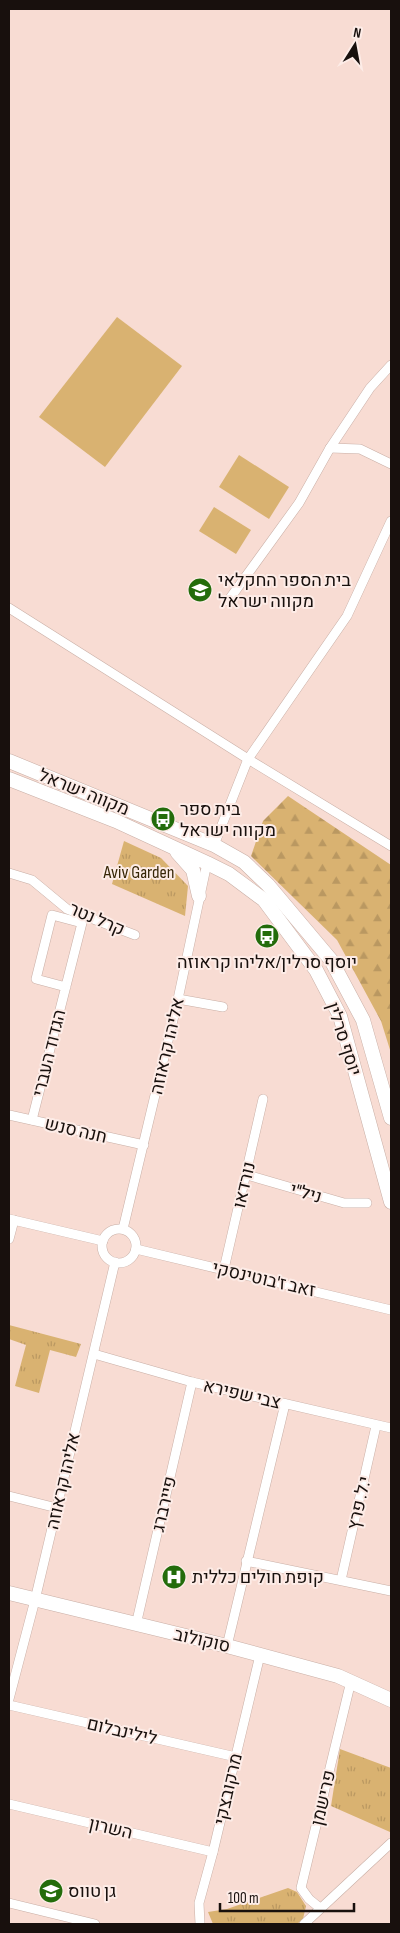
<svg xmlns="http://www.w3.org/2000/svg" width="400" height="1933" viewBox="0 0 400 1933" font-family="'Sofia Sans Condensed',Heebo,sans-serif">
  <defs>
    <pattern id="forest-firs" width="22" height="20" patternUnits="userSpaceOnUse" patternTransform="scale(1.25)"><rect width="22" height="20" fill="#d9b271"/><path d="M5 1l3.5 6h-7zM16 11l3.5 6h-7z" fill="#ba9861"/></pattern>
    <pattern id="park-tufts" width="24" height="20" patternUnits="userSpaceOnUse" patternTransform="scale(1.25)"><rect width="24" height="20" fill="#d9b271"/><path d="M3 7l-1-3M5 7V3M7 7l1-3M15 17l-1-3M17 17v-4M19 17l1-3" fill="none" stroke="#ba9861"/></pattern>
  </defs>
  <rect width="100%" height="100%" fill="#f8dcd3"/>
  <polygon fill="url(#forest-firs)" points="288,796 391,865 391,1053 381,1021 337,940 251,856 263,821"/>
  <g fill="url(#park-tufts)">
    <polygon points="124,841 161,858 188,886 185,916 112,884"/>
    <polygon points="9,1325 81,1344 76,1357 50,1350 39,1393 15,1386 26,1345 9,1339"/>
    <polygon points="340,1749 391,1768 390,1832 331,1806"/>
    <polygon points="288,1888 297,1892 306,1906 303,1919 297,1924 213,1924 208,1912 227,1909"/>
  </g>
  <g fill="#d9b271">
    <polygon points="117,317 182,366 105,467 39,417"/>
    <polygon points="239,455 289,487 269,519 219,487"/>
    <polygon points="214,507 251,530 236,554 199,531"/>
  </g>
  <g fill="none" stroke-linecap="round" stroke-linejoin="round">
    <defs>
      <g id="street">
        <polyline points="330,448 360,449 391,464"/>
        <polyline points="228,601 299,503 330,448 370,388 391,365"/>
        <polyline points="9,608 248,759 391,846"/>
        <polyline points="214,845 248,759 347,616 391,521"/>
        <polyline points="9,873 32,880 67,909 135,935"/>
        <polyline points="178,999 223,1007"/>
        <polyline points="9,1115 144,1145"/>
        <polyline points="32,1120 82,923 52,915 36,979 66,987"/>
        <polyline points="247,1175 344,1203 367,1203"/>
        <polyline points="9,1219 103,1241"/>
        <polyline points="123,1229 178,999 207,863"/>
        <circle cx="119" cy="1246" r="17"/>
        <polyline points="9,1239 14,1220"/>
        <polyline points="136,1249 391,1310"/>
        <polyline points="224,1269 263,1099"/>
        <polyline points="94,1354 192,1382 391,1428"/>
        <polyline points="9,1496 57,1508"/>
        <polyline points="246,1561 391,1591"/>
        <polyline points="341,1580 376,1426"/>
        <polyline points="136,1625 192,1382"/>
        <polyline points="227,1646 285,1404"/>
        <polyline points="9,1699 35,1600 115,1262"/>
        <polyline points="9,1705 236,1757"/>
        <polyline points="9,1804 213,1852"/>
        <polyline points="9,1903 95,1924"/>
        <polyline points="320,1908 309,1899 301,1888 351,1681"/>
        <polyline points="200,1924 199,1903 213,1852 260,1655"/>
        <polyline points="304,1924 391,1843"/>
      </g>
      <g id="secondary">
        <polyline points="9,761 214,845 244,862 268,885 331,960 363,1020 391,1118"/>
        <polyline points="9,779 116,821 207,863 229,874 264,900 316,970 340,1016 391,1202"/>
        <polyline points="177,852 193,870 199,896"/>
        <polyline points="9,1593 227,1646 338,1676 391,1700"/>
      </g>
    </defs>
    <use href="#street" stroke="#c9afa6" stroke-width="10"/>
    <use href="#secondary" stroke="#c9afa6" stroke-width="15"/>
    <use href="#street" stroke="#fff" stroke-width="9"/>
    <use href="#secondary" stroke="#fff" stroke-width="14"/>
  </g>
  <defs>
    <symbol id="school-disc" viewBox="-11 -11 22 22"><circle r="9.5" fill="#236c0b" stroke="#fdece7"/><path d="M0-5L7-2L0 1L-7-2ZM-4 1L0 2.5L4 1V4Q0 6-4 4Z" fill="#fff"/></symbol>
    <symbol id="bus-disc" viewBox="-11 -11 22 22"><circle r="9.5" fill="#236c0b" stroke="#fdece7"/><path d="M-5-6H5V4H4V6H2V4H-2V6H-4V4H-5ZM-3.5-4V0h7V-4ZM-3.5 1.2v1.5H-2V1.2ZM2 1.2v1.5H3.5V1.2Z" fill="#fff"/></symbol>
    <symbol id="hospital-disc" viewBox="-11 -11 22 22"><circle r="9.5" fill="#236c0b" stroke="#fdece7"/><path d="M-5-5h3v3.5h4V-5h3V5h-3V1.5h-4V5h-3Z" fill="#fff"/></symbol>
  </defs>
  <g fill-rule="evenodd">
    <use href="#school-disc" x="186" y="576" width="28" height="28"/>
    <use href="#bus-disc" x="149" y="805" width="28" height="28"/>
    <use href="#bus-disc" x="253" y="922" width="28" height="28"/>
    <use href="#hospital-disc" x="160" y="1563" width="28" height="28"/>
    <use href="#school-disc" x="37" y="1877" width="28" height="28"/>
  </g>
  <g text-anchor="middle" stroke-width="4" stroke-linejoin="round" paint-order="stroke">
    <g font-size="18" fill="#18100d" stroke="#fdece7" text-anchor="start">
      <text x="218" y="586">בית הספר החקלאי<tspan x="218" dy="21">מקווה ישראל</tspan></text>
      <text x="180" y="815">בית ספר<tspan x="180" dy="21">מקווה ישראל</tspan></text>
      <text x="267" y="968" text-anchor="middle">יוסף סרלין/אליהו קראוזה</text>
      <text x="192" y="1583">קופת חולים כללית</text>
      <text x="68" y="1897">גן טווס</text>
    </g>
    <g font-size="18" fill="#18100d" stroke="#fdece7">
      <text transform="translate(84 792) rotate(22)" y="6">מקווה ישראל</text>
      <text transform="translate(97 919) rotate(23)" y="6">קרל נטר</text>
      <text transform="translate(344 1039) rotate(72)" y="6">יוסף סרלין</text>
      <text transform="translate(167 1046) rotate(-77)" y="6">אליהו קראוזה</text>
      <text transform="translate(49 1053) rotate(-76)" y="6">הגדוד העברי</text>
      <text transform="translate(76 1130) rotate(13)" y="6">חנה סנש</text>
      <text transform="translate(244 1185) rotate(-77)" y="6">נורדאו</text>
      <text transform="translate(306 1193) rotate(16)" y="6">ניל"י</text>
      <text transform="translate(264 1279) rotate(13)" y="6">זאב ז'בוטינסקי</text>
      <text transform="translate(242 1394) rotate(13)" y="6">צבי שפירא</text>
      <text transform="translate(63 1481) rotate(-77)" y="6">אליהו קראוזה</text>
      <text transform="translate(359 1503) rotate(-77)" y="6">י.ל. פרץ</text>
      <text transform="translate(164 1504) rotate(-77)" y="6">פיירברג</text>
      <text transform="translate(202 1640) rotate(13)" y="6">סוקולוב</text>
      <text transform="translate(122 1731) rotate(13)" y="6">לילינבלום</text>
      <text transform="translate(228 1789) rotate(-77)" y="6">מרקובצקי</text>
      <text transform="translate(323 1798) rotate(-77)" y="6">פרישמן</text>
      <text transform="translate(111 1828) rotate(13)" y="6">השרון</text>
    </g>
    <g font-size="18" fill="#372606" stroke="#fdece7">
      <text x="139" y="878">Aviv Garden</text>
    </g>
  </g>
  <rect width="400" height="1933" fill="none" stroke="#18100d" stroke-width="20"/>
  <g transform="translate(355 45) rotate(11)" stroke="#fdece7" stroke-width="4" paint-order="stroke">
  <path d="M0-4L9 19L0 12L-9 19Z" fill="#18100d"/>
  <text y="-8" font-size="14" font-weight="bold" text-anchor="middle" fill="#18100d">N</text>
  </g>
  <path d="M220 1903v8h134v-8" fill="none" stroke="#18100d" stroke-width="2.5"/>
  <text x="228" y="1903" font-size="15" fill="#18100d" stroke="#fdece7" stroke-width="4" paint-order="stroke">100 m</text>
</svg>
